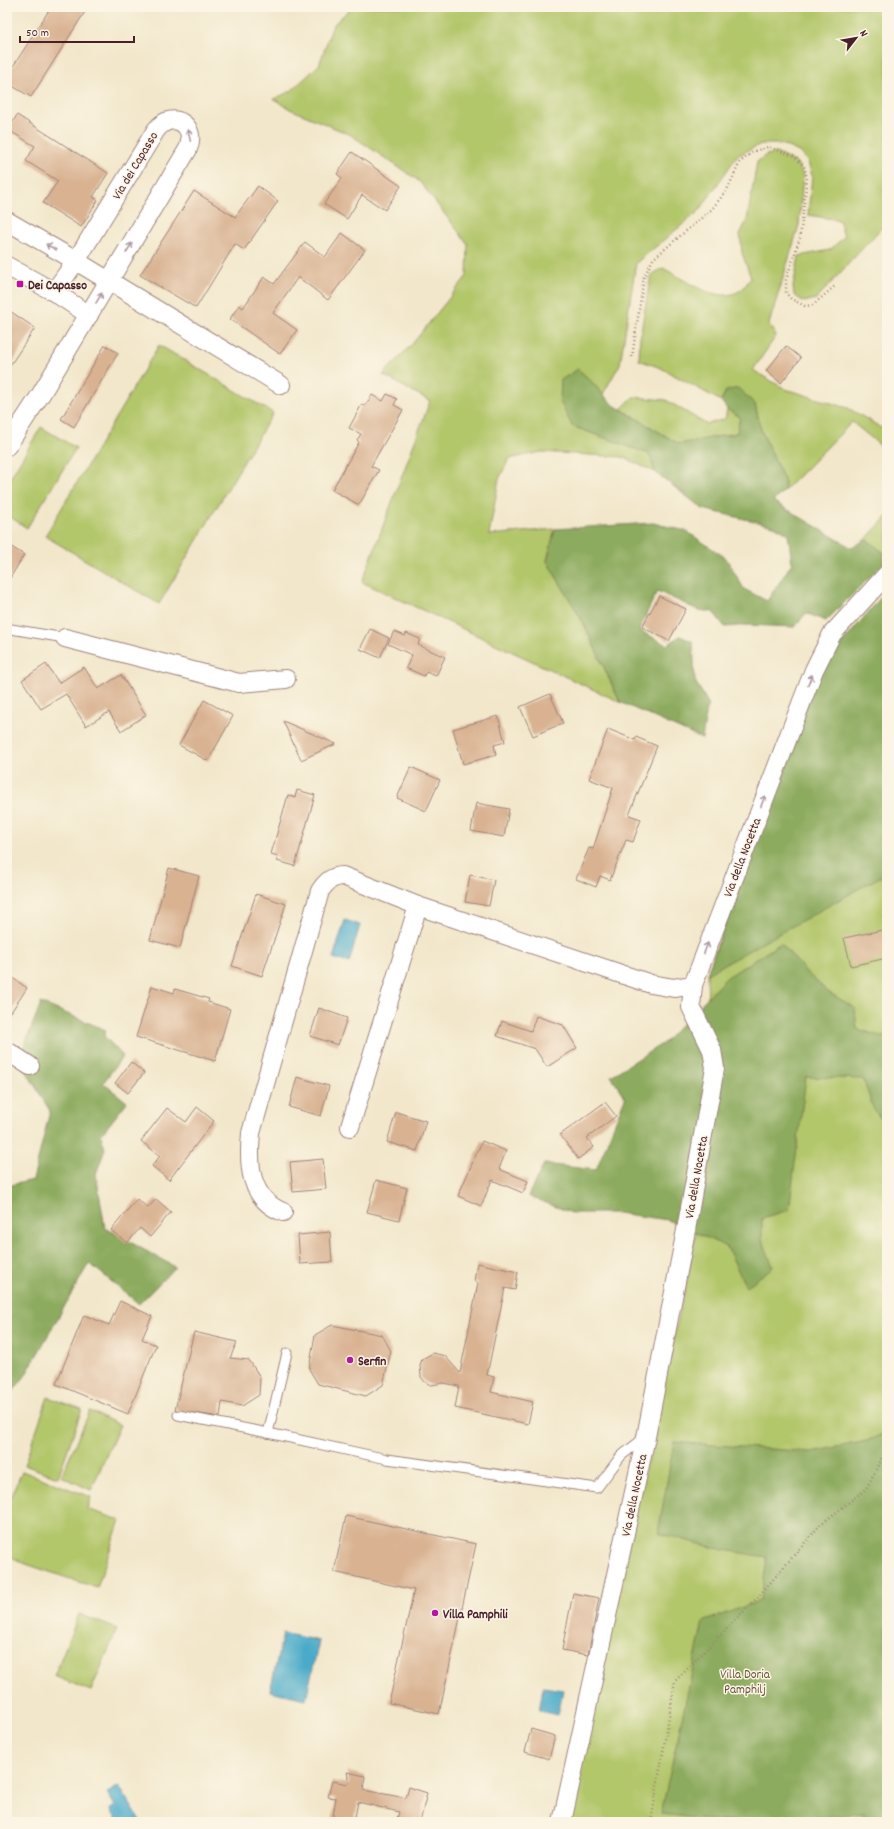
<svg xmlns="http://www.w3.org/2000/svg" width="894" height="1829" viewBox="0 0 894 1829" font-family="Dekko,sans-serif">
  <rect width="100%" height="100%" fill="#fcf5e5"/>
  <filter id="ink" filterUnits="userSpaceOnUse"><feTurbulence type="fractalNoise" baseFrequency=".025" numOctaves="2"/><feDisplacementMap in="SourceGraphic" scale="8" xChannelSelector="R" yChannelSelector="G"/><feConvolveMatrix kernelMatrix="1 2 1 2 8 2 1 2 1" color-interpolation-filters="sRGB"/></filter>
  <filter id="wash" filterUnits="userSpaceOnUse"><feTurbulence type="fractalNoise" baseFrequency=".012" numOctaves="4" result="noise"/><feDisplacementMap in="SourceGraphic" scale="16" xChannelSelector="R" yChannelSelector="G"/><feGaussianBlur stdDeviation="0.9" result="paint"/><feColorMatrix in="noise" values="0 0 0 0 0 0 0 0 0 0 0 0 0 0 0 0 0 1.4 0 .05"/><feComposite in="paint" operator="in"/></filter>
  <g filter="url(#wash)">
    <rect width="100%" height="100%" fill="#f2e7cb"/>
    <g fill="#b2c66a" stroke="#7e724a">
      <polygon points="352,7 887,7 887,222 816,299 804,302 794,295 793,287 799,256 830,250 844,237 839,220 808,215 812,176 808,162 799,152 781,144 761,144 737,156 699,211 636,263 620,364 603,394 578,369 572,426 650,454 655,472 622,457 541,452 509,459 499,479 489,535 555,529 547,561 583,622 620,702 362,582 430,401 383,375 413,343 467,276 468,244 419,181 351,135 290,109 274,99 291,91 319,65 333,25"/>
      <path d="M776 153 797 163 803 175 799 225 769 324 776 336 753 370 785 389 848 408 887 431V451L852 422 784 491 785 482 761 430 755 404 726 391 721 401 661 368 639 360 640 337 651 275 663 268C684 279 718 306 741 290 745 287 748 281 751 278L742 253 740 234 747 220 757 162 766 155Z"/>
      <polygon points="159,345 273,413 159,604 45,536"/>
      <polygon points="633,397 666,400 706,424 725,419 727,409 740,417 737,433 679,444 621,409"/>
      <polygon points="41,427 76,448 27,528 7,515 7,483"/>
      <polygon points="887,516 887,552 884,553 866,539"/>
      <polygon points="887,590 887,1822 568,1822 692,1255 737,1022 708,1003 707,974 775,779"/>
      <polygon points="48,1397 82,1409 58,1477 24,1465"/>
      <polygon points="90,1411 120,1425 91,1490 61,1476"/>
      <polygon points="22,1471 91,1497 87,1509 120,1520 97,1588 26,1564 7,1555 7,1508"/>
      <polygon points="79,1614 117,1629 91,1691 54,1676"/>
    </g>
    <g fill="#8dab5e" stroke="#6c6544">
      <polygon points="578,369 590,380 612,404 679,444 737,433 740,417 727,409 721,401 726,391 738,388 755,404 761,430 785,482 784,491 773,501 852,548 866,539 884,553 884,563 826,621 806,613 795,627 748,625 725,627 713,612 698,610 657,591 639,630 667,645 680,636 693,642 695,681 708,703 702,739 620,702 583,622 547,561 555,529 653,523 686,531 726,558 744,589 767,601 792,563 788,534 774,526 703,509 655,472 649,454 572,426 560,401 561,380"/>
      <polygon points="887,590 887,873 707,974 819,671"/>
      <polygon points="781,943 807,973 828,992 855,1008 857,1029 887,1038 887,1126 874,1110 863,1079 806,1077 789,1210 762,1218 762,1238 773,1267 746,1287 727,1247 668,1220 618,1213 572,1213 528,1196 544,1164 596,1170 625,1098 611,1076 665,1042 726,978"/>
      <polygon points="41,1003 106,1030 104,1036 123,1056 103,1083 127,1102 101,1135 105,1149 96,1174 105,1228 175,1267 139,1304 89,1263 25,1376 7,1399 7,1186 33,1180 50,1111 19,1059"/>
      <polygon points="887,1432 887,1822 863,1822 863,1813 773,1822 732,1822 661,1814 703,1622 761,1600 767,1557 723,1550 658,1533 674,1442 811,1452 867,1441"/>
    </g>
    <g fill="#4aaac9" stroke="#4a647a">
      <polygon points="345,920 360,925 349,963 333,958"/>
      <polygon points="283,1633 319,1641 306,1699 270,1691"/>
      <polygon points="543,1687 563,1690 558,1715 539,1711"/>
      <polygon points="119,1786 141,1822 118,1822 110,1809 115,1806 107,1793"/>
    </g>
    <g id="blocks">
      <g fill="#d9b292">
        <polygon points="51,7 88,7 31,97 7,83 7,76"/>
        <polygon points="17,115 108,173 93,197 98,200 81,227 43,203 58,181 26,161 35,146 8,130"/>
        <polygon points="352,152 401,186 385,210 362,195 347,219 324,204 342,178 337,174"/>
        <polygon points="258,186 278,201 244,250 235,244 196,308 140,275 194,191 235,217"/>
        <polygon points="342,233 365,250 328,300 298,277 273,313 297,330 280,354 230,319 239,305 243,308 264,277 274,284 305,242 325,257"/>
        <polygon points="7,309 35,328 7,370"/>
        <polygon points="105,345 118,353 74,427 61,419"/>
        <polygon points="786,346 801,358 781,383 766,371"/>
        <polygon points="387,394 397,399 394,405 403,410 371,466 379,470 359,505 332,490 359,442 357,440 361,434 349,428 362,404 365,406 372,395 383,401"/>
        <polygon points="7,544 24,555 7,583"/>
        <polygon points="659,596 686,609 669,641 642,627"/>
        <polygon points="370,629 389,638 380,658 360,649"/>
        <polygon points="394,631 405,636 406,633 420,639 418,645 445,657 436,676 426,672 424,676 406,668 412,655 388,644"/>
        <polygon points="46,664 59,683 84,667 98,689 121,675 146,715 121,731 109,712 86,726 66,694 41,709 22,680"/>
        <polygon points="550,694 563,723 533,736 520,707"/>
        <polygon points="204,700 233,716 208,761 179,745"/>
        <polygon points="498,716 505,742 494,745 496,755 463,764 453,729"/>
        <polygon points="283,721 336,744 301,760"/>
        <polygon points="608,729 635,740 636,737 657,746 629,815 641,819 633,842 626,840 610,880 600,876 596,887 576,879 589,848 593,849 613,788 589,779"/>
        <polygon points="411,767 440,780 426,811 397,798"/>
        <polygon points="297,790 315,795 295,866 277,861 278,856 271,854 288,795 295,797"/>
        <polygon points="476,803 509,809 504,837 471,831"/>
        <polygon points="169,868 199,876 180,948 150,940"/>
        <polygon points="470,875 494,880 489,906 465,902"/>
        <polygon points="256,894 286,904 262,976 232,966"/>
        <polygon points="887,929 887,958 851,966 844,938"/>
        <polygon points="7,974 27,988 7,1018"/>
        <polygon points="152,986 174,993 175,989 209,999 208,1002 230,1009 215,1061 136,1037"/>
        <polygon points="319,1008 347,1018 338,1045 310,1036"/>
        <polygon points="536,1016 563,1025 577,1048 547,1067 535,1049 497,1036 502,1021 531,1031"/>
        <polygon points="131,1062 144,1073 128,1093 115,1083"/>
        <polygon points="297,1077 329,1086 321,1116 289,1107"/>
        <polygon points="605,1102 616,1116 587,1138 594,1147 578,1159 560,1135"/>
        <polygon points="197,1107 214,1121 169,1180 152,1166 160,1156 141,1141 167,1108 186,1122"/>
        <polygon points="396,1112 426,1121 417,1151 387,1142"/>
        <polygon points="482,1141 506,1151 499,1169 528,1181 523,1193 492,1180 481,1206 458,1196"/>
        <polygon points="323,1159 326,1189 293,1192 290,1162"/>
        <polygon points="376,1180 407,1188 399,1220 367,1212"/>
        <polygon points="137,1199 148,1208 156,1199 171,1212 150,1237 140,1228 127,1243 111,1230"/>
        <polygon points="330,1232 332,1262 300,1264 298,1235"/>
        <polygon points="477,1263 518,1272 515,1290 505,1288 487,1375 494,1377 491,1392 533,1402 528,1424 455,1408 459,1386 444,1383 431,1385 425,1382 421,1377 420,1365 422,1359 433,1353 445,1356 460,1373 478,1283 474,1281"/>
        <polygon points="120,1301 152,1316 142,1339 156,1345 128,1414 56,1384 84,1315 109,1325"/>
        <polygon points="332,1325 382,1335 391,1351 383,1385 366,1396 318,1384 309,1369 315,1335"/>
        <polygon points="194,1332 237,1342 230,1358 249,1360 260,1377 259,1395 242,1406 222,1402 220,1417 175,1410"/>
        <polygon points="346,1516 476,1544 439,1714 389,1703 414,1590 334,1572"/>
        <polygon points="573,1593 599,1598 588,1655 562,1650"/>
        <polygon points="531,1729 555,1736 549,1759 525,1752"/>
        <polygon points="347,1772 365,1776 363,1790 406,1798 409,1787 427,1793 420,1822 396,1822 399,1812 358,1802 354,1822 332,1822 336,1798 328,1797 332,1781 349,1784"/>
      </g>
    </g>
  </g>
  <g filter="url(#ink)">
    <use href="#blocks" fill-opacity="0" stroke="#9e837b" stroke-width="1"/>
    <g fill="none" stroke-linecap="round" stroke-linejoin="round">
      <defs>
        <g id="lane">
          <polyline points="11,629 65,638"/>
          <polyline points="178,1415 268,1433 387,1459 597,1488 621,1456 644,1438"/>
          <polyline points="268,1433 287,1353"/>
        </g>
        <g id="street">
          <polyline points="7,221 76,261 281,385"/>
          <polyline points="7,266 54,292 89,315"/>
          <path d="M7 446 41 394 188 149C198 125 172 109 156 130L76 261 54 292"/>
          <polyline points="65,638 239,683 286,679"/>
          <polyline points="7,1051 30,1066"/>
          <polyline points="350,1127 418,906"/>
          <path d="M283 1212C249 1199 248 1164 251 1133L320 891C326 882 332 876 343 876L418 906 651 984 674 988 693 985"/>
          <polyline points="562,1822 646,1437 686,1230 715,1068 712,1050 691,1007 693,985 814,670 832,634 887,574"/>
        </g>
      </defs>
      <use href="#lane" stroke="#9e837b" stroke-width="11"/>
      <use href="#street" stroke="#9e837b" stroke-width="20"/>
      <g stroke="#9e837b" stroke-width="2.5" stroke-dasharray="1 3" stroke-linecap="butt">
        <polyline points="632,357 644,277 653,259 712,209 727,190 740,162 754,151 768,147 794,156 804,166 807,178 800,238 786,280 786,293 791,299 805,306 813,305 836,285"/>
        <polyline points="651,1822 675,1681 759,1596 820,1525 866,1489 887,1448"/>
      </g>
      <use href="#lane" stroke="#fff" stroke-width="9"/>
      <use href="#street" stroke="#fff" stroke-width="18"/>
    </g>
    <defs><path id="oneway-shaft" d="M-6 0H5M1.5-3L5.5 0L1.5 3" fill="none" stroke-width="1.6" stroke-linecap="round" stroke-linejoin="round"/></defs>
    <g stroke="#ae9aa0">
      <use href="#oneway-shaft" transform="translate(189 135) rotate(-104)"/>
      <use href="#oneway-shaft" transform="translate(51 247) rotate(-150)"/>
      <use href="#oneway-shaft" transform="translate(129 248) rotate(-59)"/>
      <use href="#oneway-shaft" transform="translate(99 298) rotate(-59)"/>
      <use href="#oneway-shaft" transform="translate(810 680) rotate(-69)"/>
      <use href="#oneway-shaft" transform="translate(763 801) rotate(-69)"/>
      <use href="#oneway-shaft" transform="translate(706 948) rotate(-69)"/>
    </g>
  </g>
  <g fill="#b5179e" stroke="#fcf5e5" stroke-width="1.5">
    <rect x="16" y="280" width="8" height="8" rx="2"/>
    <circle cx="350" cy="1360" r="4"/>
    <circle cx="435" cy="1613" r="4"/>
  </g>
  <g text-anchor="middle" stroke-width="3" stroke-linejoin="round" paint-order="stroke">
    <g font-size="13" fill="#4a1f2b" stroke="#fcf5e5">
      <text transform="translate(134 165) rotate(-59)" y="5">Via dei Capasso</text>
      <text transform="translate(741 857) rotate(-69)" y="5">Via della Nocetta</text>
      <text transform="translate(695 1177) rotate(-80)" y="5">Via della Nocetta</text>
      <text transform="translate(633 1495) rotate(-78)" y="5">Via della Nocetta</text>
    </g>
    <g font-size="13" font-weight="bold" fill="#4a1f2b" stroke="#fcf5e5" text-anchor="start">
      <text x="28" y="289">Dei Capasso</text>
      <text x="358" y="1365">Serfin</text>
      <text x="443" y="1618">Villa Pamphili</text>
    </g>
    <g font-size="13" fill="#69513e" stroke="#fcf5e5">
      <text x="745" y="1678">Villa Doria<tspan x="745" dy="15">Pamphilj</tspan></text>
    </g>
  </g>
  <rect width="894" height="1829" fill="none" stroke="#fcf5e5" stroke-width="24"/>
  <g transform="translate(856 38) rotate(59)" stroke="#fcf5e5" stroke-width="3" paint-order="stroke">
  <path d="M0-3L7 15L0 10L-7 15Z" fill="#4a1f2b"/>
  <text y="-6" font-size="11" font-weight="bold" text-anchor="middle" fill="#4a1f2b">N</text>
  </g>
  <path d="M20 36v6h114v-6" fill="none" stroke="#4a1f2b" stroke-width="2"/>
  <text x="26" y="36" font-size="12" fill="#4a1f2b" stroke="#fcf5e5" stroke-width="3" paint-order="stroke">50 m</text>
</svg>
